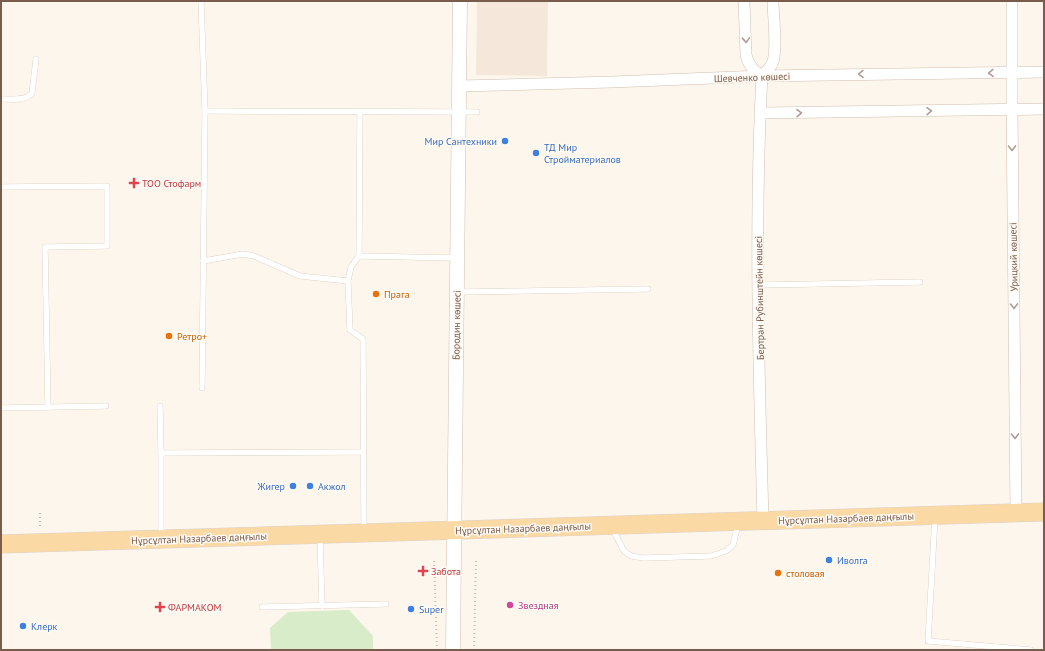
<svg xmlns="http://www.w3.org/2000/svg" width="1045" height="651" viewBox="0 0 1045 651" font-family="'PT Sans',sans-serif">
  <rect width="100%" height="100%" fill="#fdf6ec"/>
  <polygon fill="#f5e8da" points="477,1 548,1 547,76 476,75"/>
  <polygon fill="#d8ecc9" points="349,610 373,636 373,650 271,650 270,628 288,612"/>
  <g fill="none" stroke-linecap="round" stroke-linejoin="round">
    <defs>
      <g id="service">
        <polyline points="201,1 205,111 202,388"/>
        <path d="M1 99C10 99 27 101 32 93L36 59"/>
        <polyline points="205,111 477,112"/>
        <polyline points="360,112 359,256 351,267 348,281 350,330 363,339 364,531"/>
        <polyline points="1,187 107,186 107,246 45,247 48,407"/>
        <polyline points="359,256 456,258"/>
        <polyline points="203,261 243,254 254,256 300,276 348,281"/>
        <polyline points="758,285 920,282"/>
        <polyline points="457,292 648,289"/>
        <polyline points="160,406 161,453"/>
        <polyline points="1,408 106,406"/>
        <polyline points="935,517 928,641 1031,650"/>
        <polyline points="612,528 624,551 631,556 644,558 711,556 726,551 733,545 738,524"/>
        <polyline points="320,536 322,606"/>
        <polyline points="161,537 161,453 363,452"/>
        <polyline points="262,607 386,604"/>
      </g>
      <g id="minor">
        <path d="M744 1 746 55C749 66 753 70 762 76"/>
        <polyline points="1012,1 1012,109 1016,513"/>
        <path d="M762 76C754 224 759 372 763 520"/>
        <path d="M762 76C765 72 770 68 772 64 778 53 773 15 773 1"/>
        <polyline points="459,86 612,82 762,76 1044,72"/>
        <polyline points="760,113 1044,109"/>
      </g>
      <polyline id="tertiary" points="453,650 460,1"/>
      <polyline id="primary" points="1,544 1044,512"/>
    </defs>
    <use href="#service" stroke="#d1beb0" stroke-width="6"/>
    <use href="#minor" stroke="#d1beb0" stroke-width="12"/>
    <use href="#tertiary" stroke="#d1beb0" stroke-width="15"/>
    <use href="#primary" stroke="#dad1cd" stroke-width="19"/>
    <g stroke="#d9b8a5" stroke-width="2" stroke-dasharray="1 3" stroke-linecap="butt">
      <polyline points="40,513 40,528"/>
      <polyline points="434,561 437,650"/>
      <polyline points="474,650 476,560"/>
    </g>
    <use href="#service" stroke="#fff" stroke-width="5.5"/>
    <use href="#minor" stroke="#fff" stroke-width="11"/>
    <use href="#tertiary" stroke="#fff" stroke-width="14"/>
    <use href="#primary" stroke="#fbd9a5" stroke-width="18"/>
  </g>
  <defs><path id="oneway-chevron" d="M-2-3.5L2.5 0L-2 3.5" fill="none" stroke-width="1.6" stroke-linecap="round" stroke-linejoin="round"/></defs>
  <g stroke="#af9d94">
    <use href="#oneway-chevron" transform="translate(746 40) rotate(88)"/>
    <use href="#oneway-chevron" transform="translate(991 73) rotate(179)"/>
    <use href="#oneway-chevron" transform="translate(861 74) rotate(179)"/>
    <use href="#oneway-chevron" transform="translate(929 111) rotate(-1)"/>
    <use href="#oneway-chevron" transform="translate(799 113) rotate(-1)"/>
    <use href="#oneway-chevron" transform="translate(1012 148) rotate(89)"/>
    <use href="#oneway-chevron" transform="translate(1014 306) rotate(89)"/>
    <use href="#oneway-chevron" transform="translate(1015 436) rotate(89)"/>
  </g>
  <g fill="#3f7fe0" stroke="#fffaf3" stroke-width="1.5">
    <circle cx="505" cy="141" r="4"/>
    <circle cx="536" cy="153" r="4"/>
    <circle cx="293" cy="486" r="4"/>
    <circle cx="310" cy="486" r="4"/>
    <circle cx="829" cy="560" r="4"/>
    <circle cx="411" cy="609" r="4"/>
    <circle cx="23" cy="626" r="4"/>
  </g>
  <g fill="#e0444e" stroke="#fffaf3" stroke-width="1.5">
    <path d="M132 177h4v4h4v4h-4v4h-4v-4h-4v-4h4z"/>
    <path d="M421 565h4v4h4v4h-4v4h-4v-4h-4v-4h4z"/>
    <path d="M158 601h4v4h4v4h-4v4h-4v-4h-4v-4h4z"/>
  </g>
  <g fill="#e8710a" stroke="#fffaf3" stroke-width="1.5">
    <circle cx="376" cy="294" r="4"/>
    <circle cx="169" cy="336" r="4"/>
    <circle cx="778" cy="573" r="4"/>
  </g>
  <circle fill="#d1479c" stroke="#fffaf3" stroke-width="1.5" cx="510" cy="605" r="4"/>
  <g text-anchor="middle" stroke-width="3" stroke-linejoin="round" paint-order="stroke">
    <g font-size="10" fill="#7a5c4d" stroke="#fffaf3">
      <text transform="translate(752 77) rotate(-2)" y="4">Шевченко көшесі</text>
      <text transform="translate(1013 257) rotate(-91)" y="4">Урицкий көшесі</text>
      <text transform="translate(759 298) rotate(-91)" y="4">Бертран Рубинштейн көшесі</text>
      <text transform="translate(456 325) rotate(-89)" y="4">Бородин көшесі</text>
      <text transform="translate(846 518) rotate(-2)" y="4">Нұрсұлтан Назарбаев даңғылы</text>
      <text transform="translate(523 528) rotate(-2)" y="4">Нұрсұлтан Назарбаев даңғылы</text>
      <text transform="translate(199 538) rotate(-2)" y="4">Нұрсұлтан Назарбаев даңғылы</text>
    </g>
    <g font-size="10" fill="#366cbe" stroke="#fffaf3" text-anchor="start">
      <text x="497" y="145" text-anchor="end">Мир Сантехники</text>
      <text x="544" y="151">ТД Мир<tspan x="544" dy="12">Стройматериалов</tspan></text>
      <text x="285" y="490" text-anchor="end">Жигер</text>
      <text x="318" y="490">Акжол</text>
      <text x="837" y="564">Иволга</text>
      <text x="419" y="613">Super</text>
      <text x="31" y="630">Клерк</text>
    </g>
    <g font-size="10" fill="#be3a42" stroke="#fffaf3" text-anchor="start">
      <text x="142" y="187">ТОО Стофарм</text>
      <text x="431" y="575">Забота</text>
      <text x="168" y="611">ФАРМАКОМ</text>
    </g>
    <g font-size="10" fill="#c56008" stroke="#fffaf3" text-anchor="start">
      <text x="384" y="298">Прага</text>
      <text x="177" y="340">Ретро+</text>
      <text x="786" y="577">столовая</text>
    </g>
    <g font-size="10" fill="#b23c85" stroke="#fffaf3" text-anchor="start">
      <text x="518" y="609">Звездная</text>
    </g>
  </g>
  <rect width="1045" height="651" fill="none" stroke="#7a5c4d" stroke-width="4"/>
</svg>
